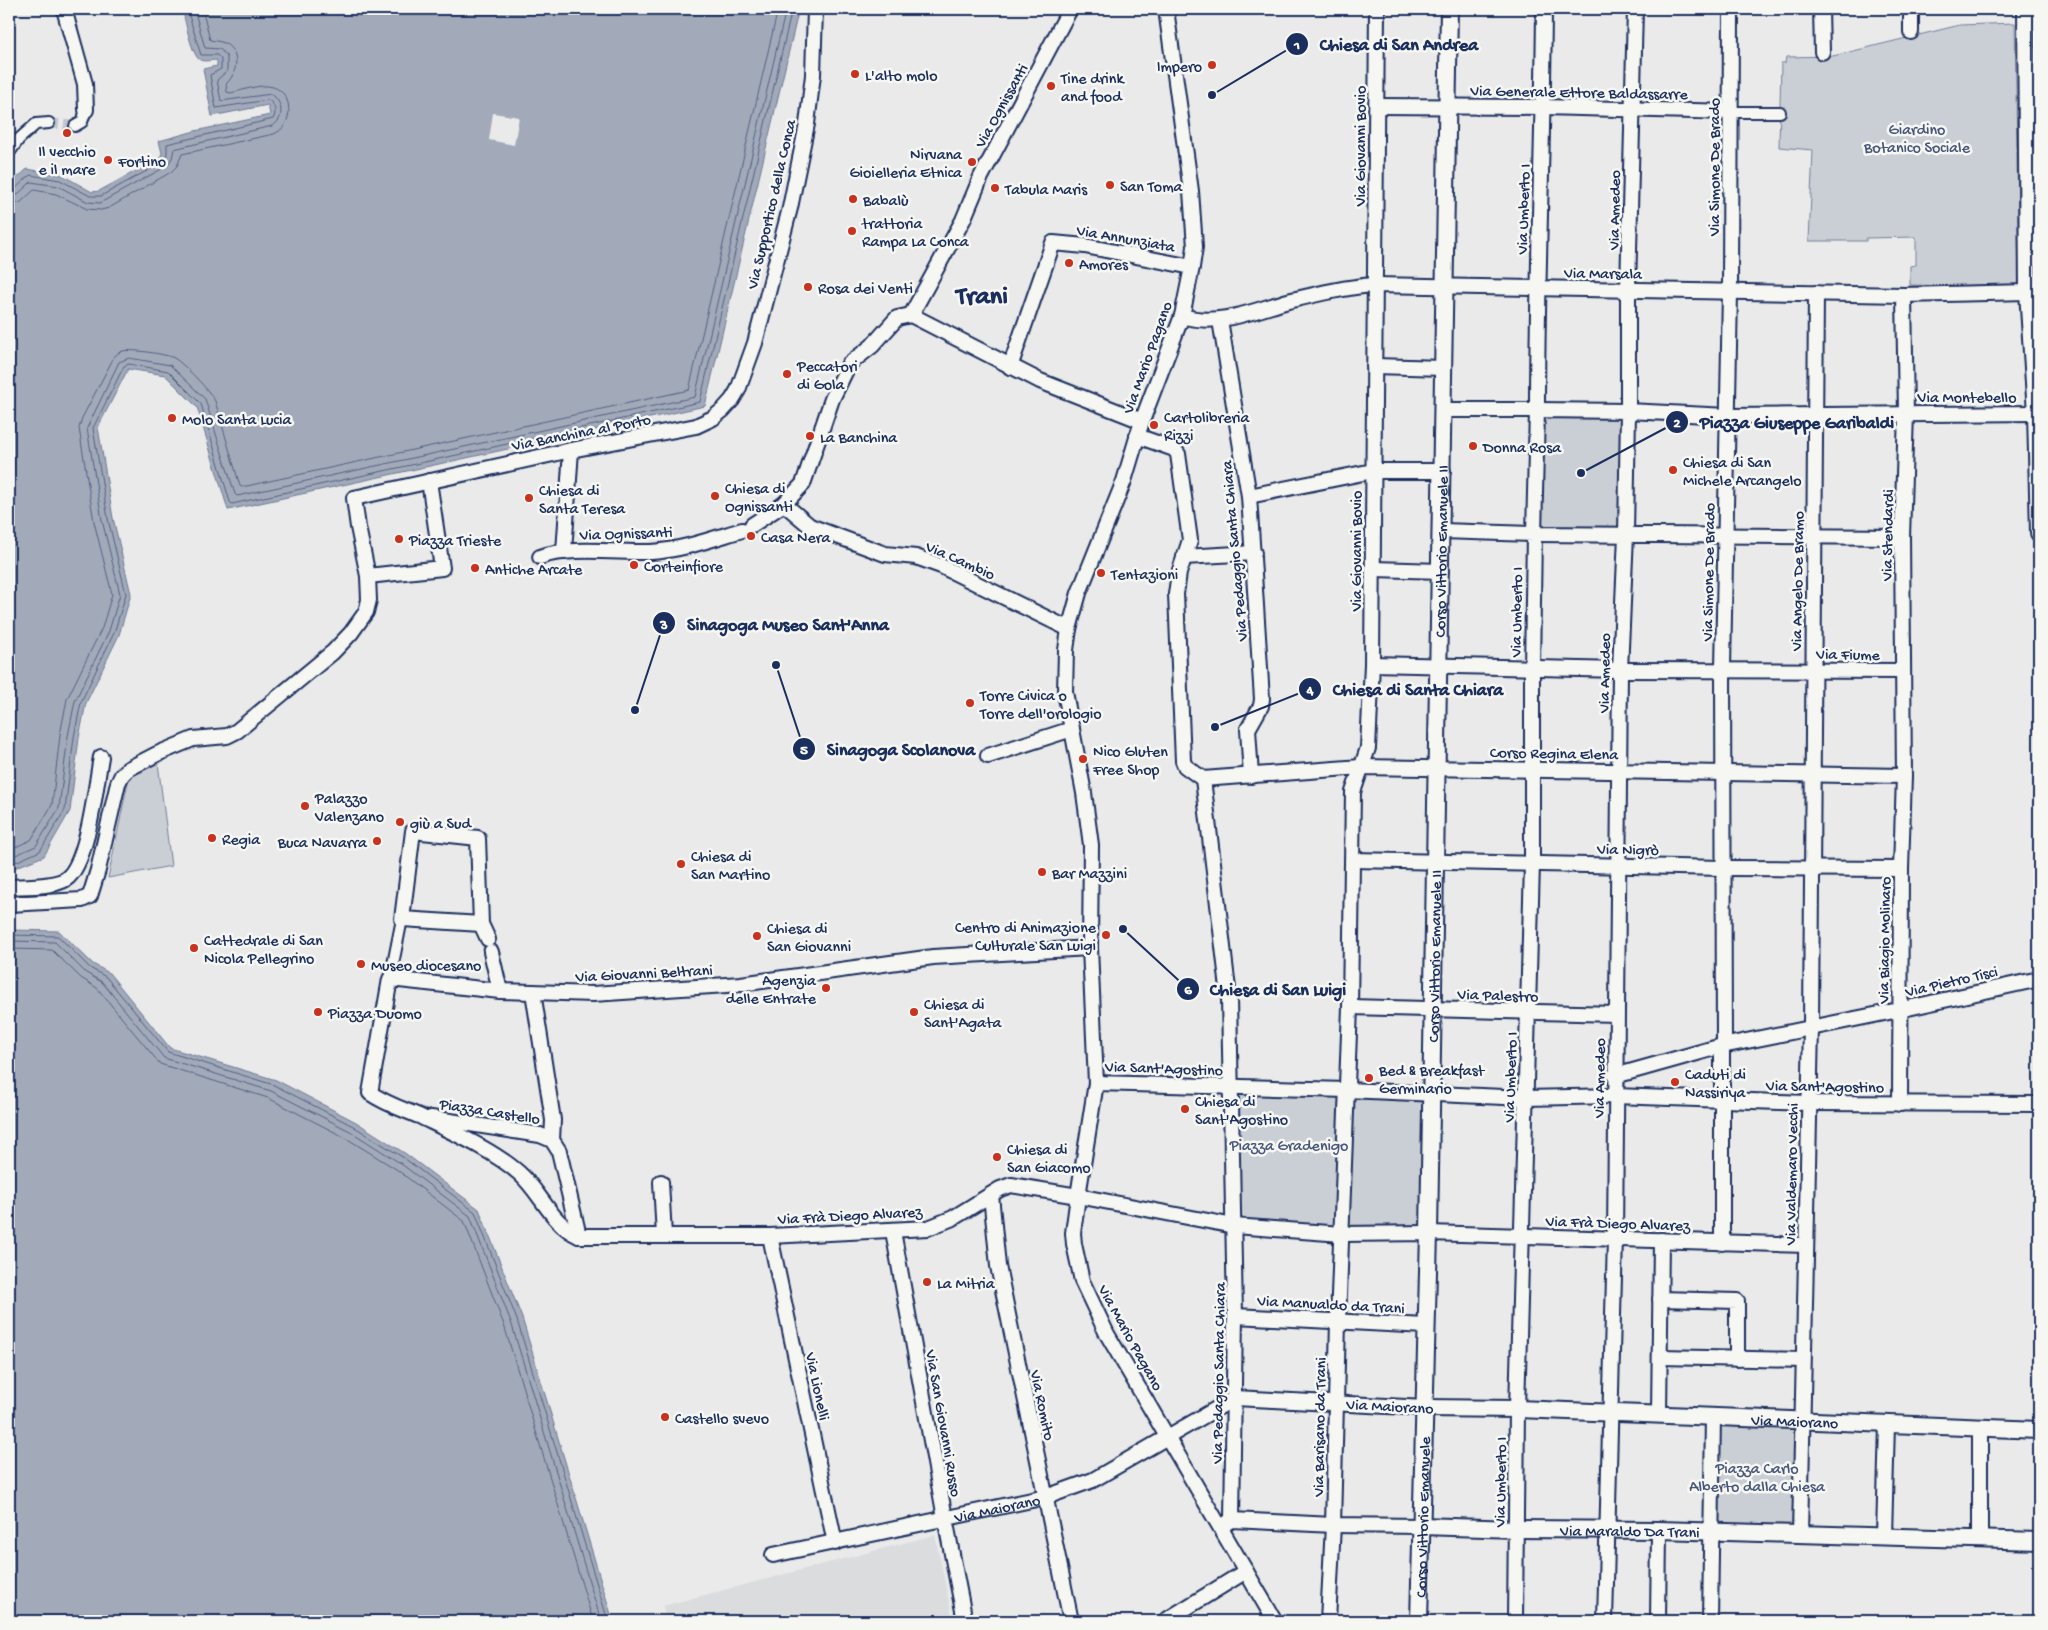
<svg xmlns="http://www.w3.org/2000/svg" width="2048" height="1630" viewBox="0 0 2048 1630" font-family="'Gochi Hand',sans-serif">
  <rect width="100%" height="100%" fill="#e9eae9"/>
  <filter id="ink" filterUnits="userSpaceOnUse"><feTurbulence type="fractalNoise" baseFrequency=".02" numOctaves="2"/><feDisplacementMap in="SourceGraphic" scale="10" xChannelSelector="R" yChannelSelector="G"/><feConvolveMatrix kernelMatrix="1 2 1 2 8 2 1 2 1" color-interpolation-filters="sRGB"/></filter>
  <g filter="url(#ink)">
    <polygon fill="#dadcde" points="935,1535 953,1621 666,1621 663,1606"/>
    <g fill="#caced5" stroke="#727e9a">
      <polygon points="2015,23 2019,288 1910,285 1910,266 1916,265 1916,237 1866,238 1866,241 1809,241 1813,150 1779,147 1781,63 1785,63 1786,57 1833,56 1960,25"/>
      <polygon points="1541,414 1624,415 1622,531 1538,530"/>
      <polygon points="158,763 171,866 108,878 129,777"/>
      <polygon points="1238,1092 1341,1096 1336,1226 1240,1221"/>
      <polygon points="1351,1095 1425,1097 1424,1229 1347,1228"/>
      <polygon points="1718,1422 1798,1424 1796,1531 1716,1529"/>
    </g>
    <g fill="#a2aaba" stroke="#6c7995">
      <path d="M177 9H797V17L705 406 228 510 197 407 165 375 128 369 98 427 113 518 131 594 119 635 86 703 79 738 70 811 44 856 9 870V190L13 182 27 169 62 175 92 192 99 191 160 158 162 153 159 141 195 131 270 115 268 105 212 116 203 69 217 66V60C212 60 205 62 200 60 192 56 185 21 183 11Z"/>
      <polygon points="9,930 59,931 93,964 109,973 170,1048 276,1080 356,1122 406,1154 479,1209 522,1318 613,1621 9,1621"/>
    </g>
    <polygon fill="#e9eae9" points="493,113 519,117 514,145 489,140"/>
    <g fill="none" stroke-linecap="round" stroke-linejoin="round">
      <g stroke="#516083" stroke-width="1">
        <path d="M9 191 14 190 30 175 60 180 90 196H101L163 162 167 154V144L273 119C277 113 275 103 268 100L216 108 210 75 221 69V59L217 55H201L187 9"/>
        <path d="M9 198 17 195 31 182 58 186 88 202 100 203 167 166 172 158 174 149 272 126C285 120 283 101 271 94L221 101 217 80 227 71V57L220 49 205 48 194 9"/>
        <path d="M9 205 20 203 34 190 56 194 87 209 101 210 109 208 171 172 177 166 182 154 274 134C294 126 294 93 273 87 261 83 242 91 230 93L227 92 226 84C237 74 241 54 226 44 221 41 215 41 210 40L202 9"/>
        <path d="M9 850 31 840 52 805 60 735 67 699 102 628 112 594 94 522 79 428 82 418 114 357C117 354 119 352 123 351 132 349 166 354 174 358 184 364 210 391 215 401L240 486 242 487 689 390 778 9"/>
        <polyline points="9,858 36,846 59,808 68,736 75,701 109,631 120,594 102,520 87,428 119,362 129,358 170,365 205,399 235,494 237,496 695,397 786,9"/>
        <polyline points="9,865 40,851 65,810 74,737 81,702 114,633 126,594 108,519 93,428 124,366 129,364 168,371 201,404 230,502 232,504 700,402 792,9"/>
        <polyline points="9,935 58,936 90,968 106,977 168,1052 274,1085 353,1126 404,1158 475,1212 517,1320 608,1621"/>
        <polyline points="9,941 55,942 86,973 102,982 164,1058 271,1091 350,1131 400,1163 470,1216 511,1322 601,1621"/>
        <polyline points="9,949 52,950 81,978 97,988 160,1064 268,1098 346,1138 396,1169 464,1221 504,1325 593,1621"/>
      </g>
      <polyline stroke="#c0c5cd" stroke-width="10" stroke-dasharray="10 5" stroke-linecap="butt" points="49,123 75,126"/>
      <defs>
        <g id="pedestrian">
          <polyline points="1730,112 1780,112"/>
          <polyline points="75,126 82,122 86,110"/>
          <polyline points="9,153 19,139 36,124 49,123"/>
          <polyline points="390,979 402,919"/>
        </g>
        <g id="minor">
          <polyline points="64,9 85,84 86,110"/>
          <polyline points="1166,9 1191,191 1195,247 1192,267 1182,316 1142,421 1124,481 1079,593 1069,629 1066,650 1065,692 1084,793 1091,845 1090,948 1096,1083 1078,1196 1073,1233 1074,1244 1082,1281 1107,1334 1275,1621"/>
          <polyline points="1635,9 1628,290 1628,411 1728,416 2036,413"/>
          <polyline points="1821,9 1822,52"/>
          <polyline points="1911,32 1911,9"/>
          <polyline points="1377,106 1543,107 1730,112"/>
          <polyline points="911,315 963,220 981,177 1070,9"/>
          <polyline points="911,315 1040,381 1142,421"/>
          <path d="M1182 316C1218 327 1253 311 1288 301 1317 294 1345 287 1375 285L1904 295 2028 292"/>
          <polyline points="1220,320 1249,496 1262,699 1261,706 1248,729 1251,776"/>
          <polyline points="1374,366 1444,368"/>
          <polyline points="1010,367 1053,243 1085,246 1192,267"/>
          <path d="M1443 410H1537C1537 276 1543 143 1544 9"/>
          <polyline points="1137,436 1174,449 1178,454 1190,540 1179,573 1176,594 1183,761 1185,766 1203,779"/>
          <polyline points="1249,496 1373,471 1443,471"/>
          <polyline points="784,504 810,526 885,554 916,557 941,566 1069,629"/>
          <polyline points="752,525 784,504 803,484 832,399 849,364 872,346 897,318 911,315"/>
          <polyline points="1442,531 1534,534 1532,668 1532,864 1517,1409 1515,1621"/>
          <polyline points="564,552 571,450"/>
          <path d="M540 557C565 546 621 553 651 552 682 550 712 539 742 530"/>
          <polyline points="1184,557 1254,553"/>
          <polyline points="1374,569 1441,571"/>
          <polyline points="368,576 442,568 429,481"/>
          <polyline points="1372,664 1620,670 1903,671"/>
          <polyline points="988,756 1072,729"/>
          <polyline points="1203,779 1229,997 1235,1316 1232,1520"/>
          <polyline points="1203,779 1361,767 1904,776"/>
          <polyline points="1353,860 1723,868 1901,869"/>
          <path d="M9 887C24 886 54 887 66 879 88 864 96 784 101 757"/>
          <polyline points="9,904 82,900 90,896 98,870 118,783 122,775 128,769 157,754 193,739 227,736 237,731 333,652 351,633 366,612 369,600 368,576 358,527 354,498 571,450 696,426 713,418 723,410 732,400 738,390 755,343 790,208 807,124 813,75 815,9"/>
          <polyline points="481,924 402,919 413,831 478,838 481,924 488,939"/>
          <path d="M1090 948 933 957 741 984 593 994 500 991 390 979 370 1093C386 1104 402 1109 419 1116 450 1131 493 1150 519 1173 541 1192 551 1224 579 1236H770L928 1228 953 1218 1000 1189 1011 1185 1078 1196 1234 1226 1342 1234 1429 1233 1806 1245"/>
          <polyline points="491,952 500,991"/>
          <polyline points="533,992 553,1120 552,1140"/>
          <polyline points="1350,1007 1616,1014"/>
          <polyline points="1724,1045 1723,669 1730,292 1731,9"/>
          <polyline points="1722,1046 1722,1243"/>
          <polyline points="1615,1076 1722,1046 1899,1010 2039,979"/>
          <polyline points="1096,1083 1347,1090 1526,1098 1615,1096 1809,1103 2039,1104"/>
          <polyline points="1900,1104 1901,869 1904,776 1902,537 1906,413 1904,295"/>
          <polyline points="431,1118 540,1135 552,1140 559,1151 579,1236"/>
          <polyline points="661,1182 664,1236"/>
          <polyline points="991,1195 998,1266 1071,1621"/>
          <polyline points="893,1231 945,1518 965,1621"/>
          <polyline points="770,1236 835,1543"/>
          <polyline points="1660,1299 1737,1301 1737,1359"/>
          <polyline points="1235,1316 1426,1326"/>
          <polyline points="1660,1357 1803,1360"/>
          <polyline points="1659,1415 1661,1240"/>
          <polyline points="1980,1428 1980,1539"/>
          <polyline points="1224,1525 1232,1520 1333,1525 1421,1526"/>
          <polyline points="1800,1535 1811,1027 1816,293"/>
          <polyline points="1884,1536 1887,1424"/>
          <path id="s1" d="M773 1555 1046 1497 1093 1480 1235 1398 1425 1408"/>
          <polyline points="1165,1621 1246,1571"/>
          <polyline points="1328,1621 1333,1525 1338,1321 1350,1007 1353,792 1368,748 1372,664 1377,9"/>
          <path d="M1605 1621 1615 1238 1620 670 1626 535 1628 411 1537 410 1534 534C1657 535 1779 536 1902 537"/>
          <polyline points="1658,1621 1659,1530"/>
          <polyline points="1710,1621 1713,1417"/>
        </g>
        <g id="tertiary">
          <polyline points="2026,9 2028,292 2036,413 2039,533"/>
          <path id="s2" d="M1425 1408 1517 1409 2039 1430"/>
          <path id="s3" d="M1421 1526 1516 1529 1659 1530 2039 1541"/>
          <path id="s4" d="M1419 1621 1429 1233 1449 9"/>
        </g>
      </defs>
      <use href="#pedestrian" stroke="#1b2f5e" stroke-width="14"/>
      <use href="#minor" stroke="#1b2f5e" stroke-width="18"/>
      <use href="#tertiary" stroke="#1b2f5e" stroke-width="20"/>
      <use href="#pedestrian" stroke="#f6f6f2" stroke-width="10"/>
      <use href="#minor" stroke="#f6f6f2" stroke-width="14"/>
      <use href="#tertiary" stroke="#f6f6f2" stroke-width="16"/>
    </g>
  </g>
  <g fill="#c8321e" stroke="#f6f6f2" stroke-width="2">
    <circle cx="1212" cy="65" r="5"/>
    <circle cx="855" cy="74" r="5"/>
    <circle cx="1051" cy="86" r="5"/>
    <circle cx="67" cy="133" r="5"/>
    <circle cx="108" cy="160" r="5"/>
    <circle cx="972" cy="162" r="5"/>
    <circle cx="1110" cy="185" r="5"/>
    <circle cx="995" cy="188" r="5"/>
    <circle cx="853" cy="199" r="5"/>
    <circle cx="852" cy="231" r="5"/>
    <circle cx="1069" cy="263" r="5"/>
    <circle cx="808" cy="287" r="5"/>
    <circle cx="787" cy="374" r="5"/>
    <circle cx="172" cy="418" r="5"/>
    <circle cx="1154" cy="425" r="5"/>
    <circle cx="810" cy="436" r="5"/>
    <circle cx="1473" cy="446" r="5"/>
    <circle cx="1673" cy="470" r="5"/>
    <circle cx="715" cy="496" r="5"/>
    <circle cx="529" cy="498" r="5"/>
    <circle cx="751" cy="536" r="5"/>
    <circle cx="399" cy="539" r="5"/>
    <circle cx="634" cy="565" r="5"/>
    <circle cx="475" cy="568" r="5"/>
    <circle cx="1101" cy="573" r="5"/>
    <circle cx="970" cy="703" r="5"/>
    <circle cx="1083" cy="759" r="5"/>
    <circle cx="305" cy="806" r="5"/>
    <circle cx="400" cy="822" r="5"/>
    <circle cx="212" cy="838" r="5"/>
    <circle cx="377" cy="841" r="5"/>
    <circle cx="681" cy="864" r="5"/>
    <circle cx="1042" cy="872" r="5"/>
    <circle cx="1106" cy="935" r="5"/>
    <circle cx="757" cy="936" r="5"/>
    <circle cx="194" cy="948" r="5"/>
    <circle cx="361" cy="964" r="5"/>
    <circle cx="826" cy="988" r="5"/>
    <circle cx="318" cy="1012" r="5"/>
    <circle cx="914" cy="1012" r="5"/>
    <circle cx="1369" cy="1078" r="5"/>
    <circle cx="1675" cy="1082" r="5"/>
    <circle cx="1185" cy="1109" r="5"/>
    <circle cx="997" cy="1157" r="5"/>
    <circle cx="927" cy="1282" r="5"/>
    <circle cx="665" cy="1417" r="5"/>
  </g>
  <g text-anchor="middle" stroke-width="5" stroke-linejoin="round" paint-order="stroke">
    <g font-size="16" fill="#1b2f5e" stroke="#f6f6f2" text-anchor="start">
      <text x="1202" y="71" text-anchor="end">Impero</text>
      <text x="865" y="80">L'alto molo</text>
      <text x="1061" y="83">Tine drink<tspan x="1061" dy="18">and food</tspan></text>
      <text x="67" y="156" text-anchor="middle">Il vecchio<tspan x="67" dy="18">e il mare</tspan></text>
      <text x="962" y="159" text-anchor="end">Nirvana<tspan x="962" dy="18">Gioielleria Etnica</tspan></text>
      <text x="118" y="166">Fortino</text>
      <text x="1120" y="191">San Toma</text>
      <text x="1005" y="194">Tabula Maris</text>
      <text x="863" y="205">Babalù</text>
      <text x="862" y="228">trattoria<tspan x="862" dy="18">Rampa La Conca</tspan></text>
      <text x="1079" y="269">Amores</text>
      <text x="818" y="293">Rosa dei Venti</text>
      <text x="797" y="371">Peccatori<tspan x="797" dy="18">di Gola</tspan></text>
      <text x="1164" y="422">Cartolibreria<tspan x="1164" dy="18">Rizzi</tspan></text>
      <text x="182" y="424">Molo Santa Lucia</text>
      <text x="820" y="442">La Banchina</text>
      <text x="1483" y="452">Donna Rosa</text>
      <text x="1683" y="467">Chiesa di San<tspan x="1683" dy="18">Michele Arcangelo</tspan></text>
      <text x="725" y="493">Chiesa di<tspan x="725" dy="18">Ognissanti</tspan></text>
      <text x="539" y="495">Chiesa di<tspan x="539" dy="18">Santa Teresa</tspan></text>
      <text x="761" y="542">Casa Nera</text>
      <text x="409" y="545">Piazza Trieste</text>
      <text x="644" y="571">Corteinfiore</text>
      <text x="485" y="574">Antiche Arcate</text>
      <text x="1111" y="579">Tentazioni</text>
      <text x="980" y="700">Torre Civica o<tspan x="980" dy="18">Torre dell'orologio</tspan></text>
      <text x="1093" y="756">Nico Gluten<tspan x="1093" dy="18">Free Shop</tspan></text>
      <text x="315" y="803">Palazzo<tspan x="315" dy="18">Valenzano</tspan></text>
      <text x="410" y="828">giù a Sud</text>
      <text x="222" y="844">Regia</text>
      <text x="367" y="847" text-anchor="end">Buca Navarra</text>
      <text x="691" y="861">Chiesa di<tspan x="691" dy="18">San Martino</tspan></text>
      <text x="1052" y="878">Bar Mazzini</text>
      <text x="1096" y="932" text-anchor="end">Centro di Animazione<tspan x="1096" dy="18">Culturale San Luigi</tspan></text>
      <text x="767" y="933">Chiesa di<tspan x="767" dy="18">San Giovanni</tspan></text>
      <text x="204" y="945">Cattedrale di San<tspan x="204" dy="18">Nicola Pellegrino</tspan></text>
      <text x="371" y="970">Museo diocesano</text>
      <text x="816" y="985" text-anchor="end">Agenzia<tspan x="816" dy="18">delle Entrate</tspan></text>
      <text x="924" y="1009">Chiesa di<tspan x="924" dy="18">Sant'Agata</tspan></text>
      <text x="328" y="1018">Piazza Duomo</text>
      <text x="1379" y="1075">Bed &amp; Breakfast<tspan x="1379" dy="18">Germinario</tspan></text>
      <text x="1685" y="1079">Caduti di<tspan x="1685" dy="18">Nassiriya</tspan></text>
      <text x="1195" y="1106">Chiesa di<tspan x="1195" dy="18">Sant'Agostino</tspan></text>
      <text x="1007" y="1154">Chiesa di<tspan x="1007" dy="18">San Giacomo</tspan></text>
      <text x="937" y="1288">La Mitria</text>
      <text x="675" y="1423">Castello svevo</text>
    </g>
    <g font-size="16" fill="#1b2f5e" stroke="#f6f6f2">
      <text transform="translate(1579 91) rotate(1)" y="6">Via Generale Ettore Baldassarre</text>
      <text transform="translate(1000 105) rotate(-61)" y="6">Via Ognissanti</text>
      <text transform="translate(1359 146) rotate(-90)" y="6">Via Giovanni Bovio</text>
      <text transform="translate(1713 167) rotate(-90)" y="6">Via Simone De Brado</text>
      <text transform="translate(770 204) rotate(-77)" y="6">Via Supportico della Conca</text>
      <text transform="translate(1522 209) rotate(-88)" y="6">Via Umberto I</text>
      <text transform="translate(1613 210) rotate(-89)" y="6">Via Amedeo</text>
      <text transform="translate(1126 237) rotate(10)" y="6">Via Annunziata</text>
      <text transform="translate(1603 272) rotate(1)" y="6">Via Marsala</text>
      <text transform="translate(1146 357) rotate(-70)" y="6">Via Mario Pagano</text>
      <text x="1967" y="402">Via Montebello</text>
      <text transform="translate(581 431) rotate(-11)" y="6">Via Banchina al Porto</text>
      <text transform="translate(626 532) rotate(-2)" y="6">Via Ognissanti</text>
      <text transform="translate(1886 535) rotate(-89)" y="6">Via Stendardi</text>
      <text transform="translate(1233 551) rotate(-95)" y="6">Via Pedaggio Santa Chiara</text>
      <text transform="translate(1355 551) rotate(-90)" y="6">Via Giovanni Bovio</text>
      <text dy="6" stroke="none"><textPath href="#s4" startOffset="1070">Corso Vittorio Emanuele II</textPath></text>
      <text transform="translate(961 559) rotate(24)" y="6">Via Cambio</text>
      <text transform="translate(1707 572) rotate(-89)" y="6">Via Simone De Brado</text>
      <text transform="translate(1796 581) rotate(-89)" y="6">Via Angelo De Bramo</text>
      <text transform="translate(1515 612) rotate(-89)" y="6">Via Umberto I</text>
      <text transform="translate(1848 653) rotate(1)" y="6">Via Fiume</text>
      <text transform="translate(1603 673) rotate(-89)" y="6">Via Amedeo</text>
      <text transform="translate(1554 752) rotate(1)" y="6">Corso Regina Elena</text>
      <text transform="translate(1628 848) rotate(1)" y="6">Via Nigrò</text>
      <text transform="translate(1883 940) rotate(-89)" y="6">Via Biagio Molinaro</text>
      <text dy="6" stroke="none"><textPath href="#s4" startOffset="665">Corso Vittorio Emanuele II</textPath></text>
      <text transform="translate(644 972) rotate(-3)" y="6">Via Giovanni Beltrani</text>
      <text transform="translate(1951 980) rotate(-13)" y="6">Via Pietro Tisci</text>
      <text transform="translate(1498 994) rotate(2)" y="6">Via Palestro</text>
      <text transform="translate(1164 1067) rotate(2)" y="6">Via Sant'Agostino</text>
      <text transform="translate(1509 1077) rotate(-88)" y="6">Via Umberto I</text>
      <text transform="translate(1598 1078) rotate(-89)" y="6">Via Amedeo</text>
      <text transform="translate(1825 1085) rotate(1)" y="6">Via Sant'Agostino</text>
      <text transform="translate(490 1110) rotate(9)" y="6">Piazza Castello</text>
      <text transform="translate(1790 1174) rotate(-89)" y="6">Via Valdemaro Vecchi</text>
      <text transform="translate(850 1214) rotate(-3)" y="6">Via Frà Diego Alvarez</text>
      <text transform="translate(1618 1222) rotate(2)" y="6">Via Frà Diego Alvarez</text>
      <text transform="translate(1331 1303) rotate(3)" y="6">Via Manualdo da Trani</text>
      <text transform="translate(1132 1337) rotate(61)" y="6">Via Mario Pagano</text>
      <text transform="translate(1217 1373) rotate(-89)" y="6">Via Pedaggio Santa Chiara</text>
      <text transform="translate(819 1386) rotate(78)" y="6">Via Lionelli</text>
      <text transform="translate(1044 1405) rotate(78)" y="6">Via Romito</text>
      <text transform="translate(1390 1405) rotate(3)" y="6">Via Maiorano</text>
      <text dy="6" stroke="none"><textPath href="#s2" startOffset="370">Via Maiorano</textPath></text>
      <text transform="translate(945 1423) rotate(80)" y="6">Via San Giovanni Russo</text>
      <text transform="translate(1318 1427) rotate(-89)" y="6">Via Barisano da Trani</text>
      <text transform="translate(1499 1482) rotate(-89)" y="6">Via Umberto I</text>
      <text dy="6" stroke="none"><textPath href="#s1" startOffset="229">Via Maiorano</textPath></text>
      <text dy="6" stroke="none"><textPath href="#s4" startOffset="104">Corso Vittorio Emanuele</textPath></text>
      <text dy="6" stroke="none"><textPath href="#s3" startOffset="209">Via Maraldo Da Trani</textPath></text>
    </g>
    <g font-size="16" fill="#47577c" stroke="#f6f6f2">
      <text x="1917" y="134">Giardino<tspan x="1917" dy="18">Botanico Sociale</tspan></text>
      <text x="1289" y="1150">Piazza Gradenigo</text>
      <text x="1757" y="1473">Piazza Carlo<tspan x="1757" dy="18">Alberto dalla Chiesa</tspan></text>
    </g>
    <g font-size="26" font-weight="bold" fill="#1b2f5e" stroke="#f6f6f2">
      <text x="982" y="303">Trani</text>
    </g>
  </g>
  <path fill="none" stroke="#1b2f5e" stroke-width="2" d="M1212 95L1297 44M1581 473L1677 422M635 710L664 623M1215 727L1310 689M776 665L804 749M1123 929L1188 989"/>
  <g fill="#1b2f5e" stroke="#f6f6f2" stroke-width="2">
    <circle cx="1212" cy="95" r="5"/>
    <circle cx="1581" cy="473" r="5"/>
    <circle cx="635" cy="710" r="5"/>
    <circle cx="1215" cy="727" r="5"/>
    <circle cx="776" cy="665" r="5"/>
    <circle cx="1123" cy="929" r="5"/>
    <circle cx="1297" cy="44" r="12"/>
    <circle cx="1677" cy="422" r="12"/>
    <circle cx="664" cy="623" r="12"/>
    <circle cx="1310" cy="689" r="12"/>
    <circle cx="804" cy="749" r="12"/>
    <circle cx="1188" cy="989" r="12"/>
  </g>
  <g font-size="15" text-anchor="middle" font-weight="bold" fill="#fff">
    <text x="1297" y="49">1</text>
    <text x="1677" y="427">2</text>
    <text x="664" y="629">3</text>
    <text x="1310" y="694">4</text>
    <text x="804" y="754">5</text>
    <text x="1188" y="994">6</text>
  </g>
  <g font-size="18" text-anchor="middle" font-weight="bold" fill="#1b2f5e" stroke="#f6f6f2" stroke-width="5" stroke-linejoin="round" paint-order="stroke">
    <text x="1399" y="50">Chiesa di San Andrea</text>
    <text x="1797" y="428">Piazza Giuseppe Garibaldi</text>
    <text x="788" y="630">Sinagoga Museo Sant'Anna</text>
    <text x="1418" y="695">Chiesa di Santa Chiara</text>
    <text x="901" y="755">Sinagoga Scolanova</text>
    <text x="1278" y="995">Chiesa di San Luigi</text>
  </g>
  <rect width="2048" height="1630" fill="none" stroke="#f6f6f2" stroke-width="30"/>
  <rect x="15" y="15" width="2018" height="1600" fill="none" stroke="#1b2f5e" stroke-width="2" filter="url(#ink)"/>
</svg>
